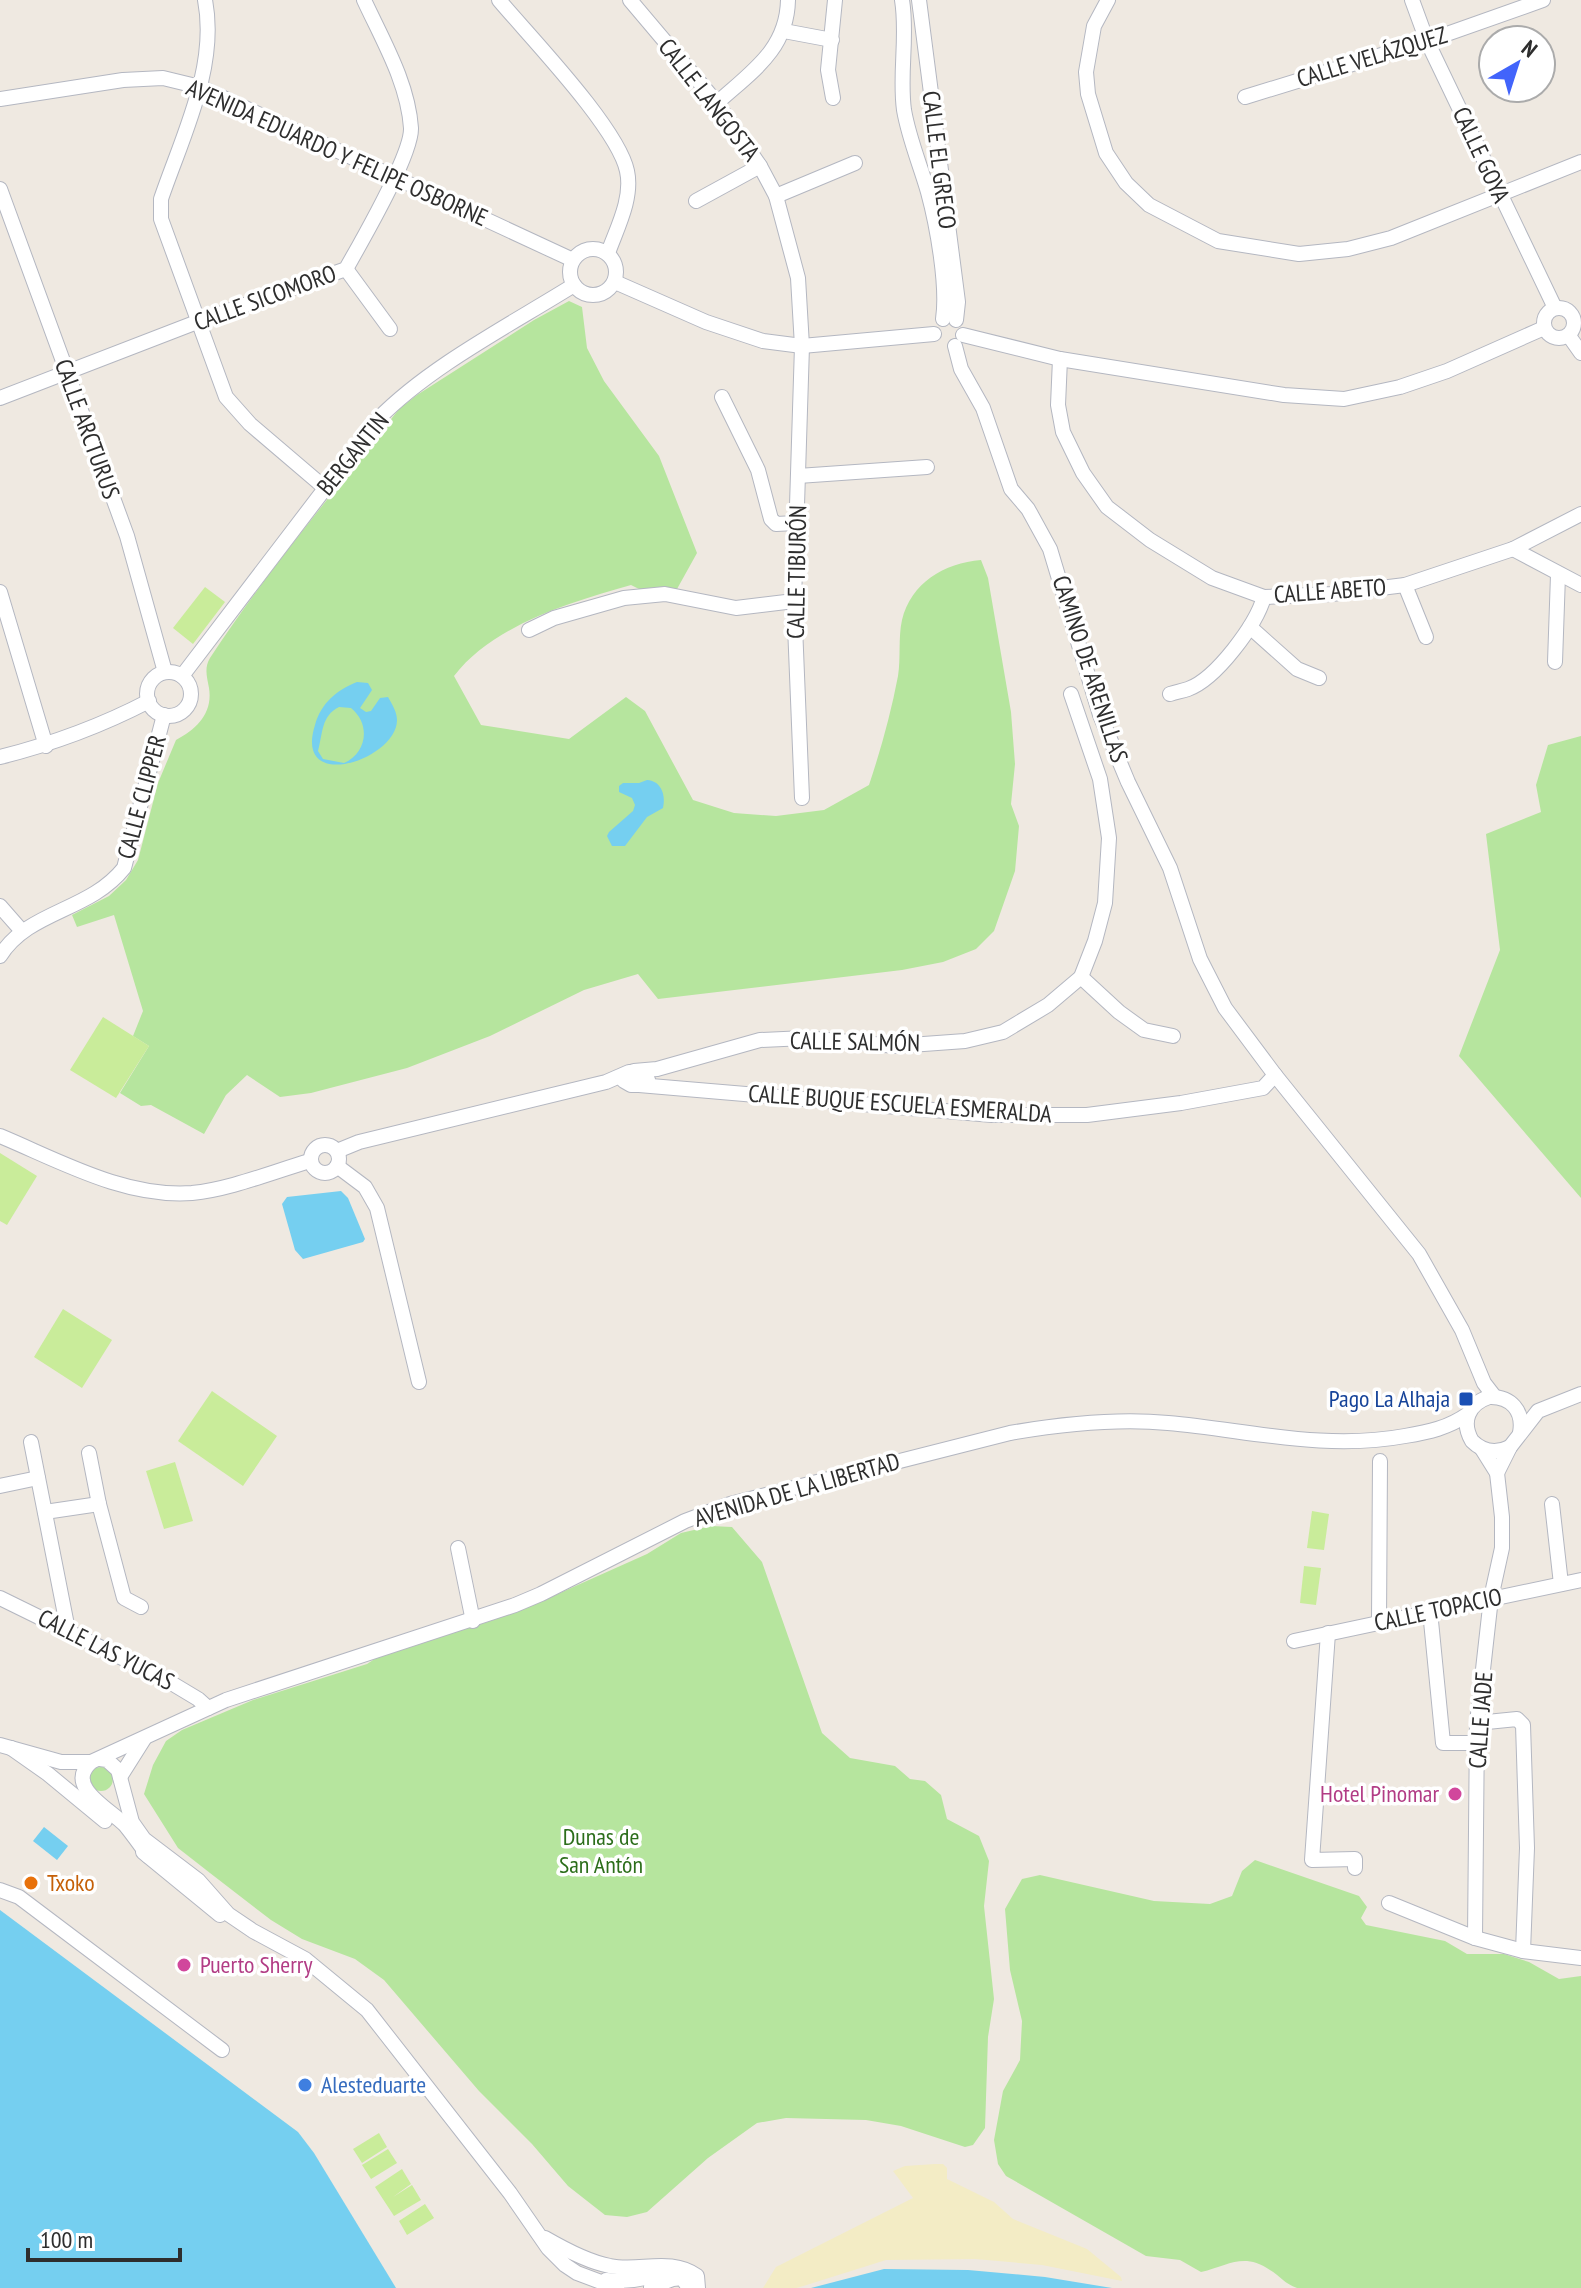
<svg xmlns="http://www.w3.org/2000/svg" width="1581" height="2288" viewBox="0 0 1581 2288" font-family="'PT Sans Narrow',sans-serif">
  <rect width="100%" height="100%" fill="#efe9e1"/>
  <g fill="#b6e59e">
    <path d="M569 301 582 307 587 348 604 381 659 456 697 553 677 589H639L631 585C571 602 493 625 454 676L481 725 569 739 626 697 645 711 693 800 734 813 776 816 824 810 869 785C881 749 891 713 898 676 901 658 898 638 902 620 911 583 944 563 981 560L988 578 1011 712 1015 764 1011 804 1019 826 1015 871 994 931 976 949 943 962 902 970 658 999 638 974 584 990 490 1036 407 1068 311 1093 280 1097 247 1075 226 1095 204 1134 151 1105 141 1106 120 1093 149 1046 133 1036 143 1011 114 915 77 927 72 915 109 896 126 880 138 860 158 783 176 740C197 729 213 713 209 688 207 677 204 668 210 658 267 571 335 491 399 409L417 395 534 320Z"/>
    <polygon points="1581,736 1581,1198 1459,1056 1500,950 1486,834 1541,812 1536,785 1548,745"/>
    <polygon points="711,1526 732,1527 762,1562 822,1733 850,1758 895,1766 910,1779 925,1781 941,1795 947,1819 979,1836 989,1861 984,1906 994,1999 988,2037 985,2128 973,2145 965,2147 901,2126 866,2120 786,2118 757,2123 708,2158 647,2212 627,2217 605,2215 568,2186 532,2144 479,2091 384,1980 355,1959 302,1939 271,1920 210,1873 178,1848 144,1794 153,1765 166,1741 182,1730 253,1700 367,1664 385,1652 533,1605 647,1554 681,1533"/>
    <circle cx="101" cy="1779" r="12"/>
    <path d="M1255 1860 1359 1896 1367 1907 1361 1918 1366 1925 1445 1941 1467 1954H1504L1529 1962 1559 1979 1581 1976V2288H1297C1285 2284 1280 2276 1270 2270 1244 2252 1229 2265 1201 2272L1180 2260 1146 2256 1006 2176 998 2164 994 2140 1003 2091 1020 2060 1022 2021 1010 1970 1005 1909 1022 1879 1040 1875 1154 1901 1210 1904 1232 1896 1242 1871Z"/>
  </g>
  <polygon fill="#f3ecc5" points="935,2164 943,2164 947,2168 947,2179 994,2202 1013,2219 1087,2249 1121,2277 1122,2281 1042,2265 975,2259 886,2260 797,2288 763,2288 776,2267 913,2198 893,2171 905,2166"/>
  <g fill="#c9ec9a">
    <polygon points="205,587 225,602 193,644 173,628"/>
    <polygon points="103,1017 149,1046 116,1098 70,1070"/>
    <polygon points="0,1153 37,1176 7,1225 0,1221"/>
    <polygon points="63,1309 112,1340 82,1388 34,1357"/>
    <polygon points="212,1391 277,1436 243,1486 178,1441"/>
    <polygon points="175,1462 193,1521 164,1529 146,1471"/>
    <polygon points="1312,1511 1329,1514 1324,1550 1307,1548"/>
    <polygon points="1304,1566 1321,1568 1316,1605 1300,1603"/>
    <polygon points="379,2133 387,2147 362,2163 353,2149"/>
    <polygon points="388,2149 397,2163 371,2179 362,2165"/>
    <polygon points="402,2169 411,2184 393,2197 412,2185 421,2200 394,2216 375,2187"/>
    <polygon points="425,2204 434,2218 407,2235 399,2221"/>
  </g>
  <g fill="#75cff0" fill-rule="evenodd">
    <path d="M357 682 368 683 372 690 360 708 366 712 371 711 380 698 388 697C392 704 397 712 397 720 397 760 293 794 315 725 321 703 337 690 357 682ZM339 707 351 708C371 724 367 753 344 763L323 759 318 751C323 733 321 716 339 707Z"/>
    <path d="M647 780C662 781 666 796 663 808L647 817 625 846H612L607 836 609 832 633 811 635 805 632 798 619 792V786L623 783H639Z"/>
    <polygon points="341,1191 348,1198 365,1239 363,1242 303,1259 295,1250 282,1204 287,1197"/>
    <polygon points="44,1827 68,1846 57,1860 33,1841"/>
    <polygon points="0,1910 298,2132 314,2153 396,2288 0,2288"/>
    <polygon points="884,2269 968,2270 1045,2277 1112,2288 811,2288"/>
  </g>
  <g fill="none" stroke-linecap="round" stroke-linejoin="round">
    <defs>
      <g id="minor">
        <path d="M205 0C218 67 182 137 161 199V219L226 397 250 424 325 488"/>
        <path d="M499 0C530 37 618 128 627 171 633 198 617 228 608 253"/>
        <polyline points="630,0 717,103 760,166 776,196 798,278 802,346 794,601 802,798"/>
        <path d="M902 0C908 36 899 74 904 110 909 139 920 164 928 192 937 225 948 286 943 319"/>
        <polyline points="919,0 958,302 956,320"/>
        <polyline points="1108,0 1094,26 1086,72 1088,94 1106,153 1126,183 1149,205 1218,241 1299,254 1348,249 1391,238 1581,162"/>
        <polyline points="1412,0 1427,41 1555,308"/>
        <polyline points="784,31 832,40"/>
        <polyline points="1245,97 1427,41 1543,0"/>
        <polyline points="833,98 828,70 835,0"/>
        <polyline points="0,99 123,80 163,78 200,87 573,260"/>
        <path d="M717 103C751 72 787 50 788 0"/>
        <polyline points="0,189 127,536 165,672"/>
        <polyline points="776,196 855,163"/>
        <polyline points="696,201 760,166"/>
        <circle cx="593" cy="272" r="23"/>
        <polyline points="346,269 390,329"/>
        <polyline points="615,282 706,322 763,341 802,346 934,334"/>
        <circle cx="1559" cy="323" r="15"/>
        <polyline points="963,335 1060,359 1284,395 1344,399 1400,387 1447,371 1544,328"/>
        <polyline points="1569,336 1581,353"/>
        <polyline points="955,346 961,369 983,408 1011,489 1028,509 1050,549 1100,715 1128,782 1170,868 1200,959 1225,1008 1275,1075 1419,1254 1462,1330 1484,1383 1494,1396"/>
        <polyline points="1060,359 1058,405 1063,432 1083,473 1107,507 1150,540 1212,578 1264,597 1332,594 1405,585 1513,549 1581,514"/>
        <polyline points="722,397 758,470 771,519 776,524 796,523"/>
        <path d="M0 398 197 322 346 269C361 242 412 155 411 128 408 83 383 41 364 0"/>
        <polyline points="798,476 927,467"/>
        <polyline points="1513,549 1581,585"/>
        <polyline points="1405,585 1426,637"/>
        <polyline points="0,592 46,746"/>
        <polyline points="1250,627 1297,669 1319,678"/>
        <polyline points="529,630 554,618 624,598 665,594 736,608 794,601"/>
        <polyline points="1555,662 1558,575"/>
        <circle cx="169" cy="694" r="22"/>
        <path d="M182 676 378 419C430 366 510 325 574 285"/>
        <path d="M1170 694C1176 692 1182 691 1188 689 1216 679 1256 625 1264 597"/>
        <path d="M0 757C52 744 101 726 149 701"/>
        <polyline points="0,906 21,930"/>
        <path d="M0 956C29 910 89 912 124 868L164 715"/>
        <polyline points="1081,977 1119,1012 1144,1030 1173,1036"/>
        <polyline points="634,1071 657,1069 760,1040 805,1038 896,1046 965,1041 1003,1032 1048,1005 1081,977 1095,941 1105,903 1109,838 1100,779 1071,694"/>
        <polyline points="639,1085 992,1115 1087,1115 1181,1103 1263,1088 1275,1075"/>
        <path d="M0 1136C60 1161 125 1198 192 1193 231 1189 272 1172 310 1161"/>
        <circle cx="325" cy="1159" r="14"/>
        <polyline points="337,1151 359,1142 606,1082 629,1072 644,1073 648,1080 643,1085 631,1085 624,1081 625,1074"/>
        <polyline points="337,1166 365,1187 377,1208 419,1382"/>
        <polyline points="31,1442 68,1630"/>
        <path d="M1510 1447C1496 1454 1483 1452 1472 1441 1461 1422 1468 1404 1489 1397 1511 1396 1524 1411 1520 1433"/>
        <polyline points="89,1453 99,1504 124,1598 141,1607"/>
        <polyline points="1497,1473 1510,1447 1538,1411 1581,1394"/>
        <polyline points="0,1486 38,1478"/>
        <polyline points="1552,1504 1561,1584"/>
        <polyline points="45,1512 99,1504"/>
        <polyline points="458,1548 473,1621"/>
        <polyline points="0,1598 163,1678 198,1699 208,1708"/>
        <polyline points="1430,1611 1443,1743 1477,1743"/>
        <polyline points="1379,1622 1380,1461"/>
        <polyline points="1328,1633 1312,1860 1355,1859 1355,1868"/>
        <polyline points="1294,1641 1581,1580"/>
        <polyline points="1477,1723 1517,1719 1523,1725 1527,1848 1523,1951"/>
        <polyline points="0,1745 61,1762 91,1762"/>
        <polyline points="11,1748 48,1774 105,1821"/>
        <polyline points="100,1759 107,1760 118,1770 132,1822 144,1839 198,1880 228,1914 253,1931 305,1959 367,2010 510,2193 548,2248 565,2265 577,2273 617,2288"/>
        <polyline points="120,1777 144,1739"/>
        <polyline points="143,1852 220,1915"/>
        <path d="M148 1856C141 1846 133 1835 125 1825 110 1809 64 1787 91 1762L226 1700 515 1605 541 1594 685 1521 730 1504 1010 1433C1062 1424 1115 1418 1168 1423 1248 1430 1324 1451 1405 1436 1429 1432 1448 1428 1468 1414"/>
        <polyline points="0,1890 19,1897 222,2050"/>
        <polyline points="1389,1903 1475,1938 1523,1951 1581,1958"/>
        <polyline points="1475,1938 1477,1723 1491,1598 1502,1548 1502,1517 1497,1473 1482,1449"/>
        <path d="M545 2238C564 2249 588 2262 610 2266 639 2272 671 2257 697 2276L698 2288"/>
        <path d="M606 2280C630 2283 650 2279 671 2268"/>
        <polyline points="651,2287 673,2279 682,2278 689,2288"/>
      </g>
    </defs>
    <use href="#minor" stroke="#b4b7c1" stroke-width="16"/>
    <use href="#minor" stroke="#fff" stroke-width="14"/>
  </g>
  <rect fill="#1a4fb4" stroke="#fff" stroke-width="3" x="1458" y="1391" width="16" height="16" rx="4"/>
  <g fill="#d1479c" stroke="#fff" stroke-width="3">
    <circle cx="1455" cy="1794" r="8"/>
    <circle cx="184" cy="1965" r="8"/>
  </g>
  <circle fill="#e8710a" stroke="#fff" stroke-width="3" cx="31" cy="1883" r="8"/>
  <circle fill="#3f7fe0" stroke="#fff" stroke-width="3" cx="305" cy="2085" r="8"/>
  <g text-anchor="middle" stroke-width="7" stroke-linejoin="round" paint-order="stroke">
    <g font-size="24" fill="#2e2e2e" stroke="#fff">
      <text transform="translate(1372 57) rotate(-17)" y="8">CALLE VELÁZQUEZ</text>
      <text transform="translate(709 100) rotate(52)" y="8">CALLE LANGOSTA</text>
      <text transform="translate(337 153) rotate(24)" y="8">AVENIDA EDUARDO Y FELIPE OSBORNE</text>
      <text transform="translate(1481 155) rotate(65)" y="8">CALLE GOYA</text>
      <text transform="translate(939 160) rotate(83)" y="8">CALLE EL GRECO</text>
      <text transform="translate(265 298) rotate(-20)" y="8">CALLE SICOMORO</text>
      <text transform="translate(87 429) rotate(70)" y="8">CALLE ARCTURUS</text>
      <text transform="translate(353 454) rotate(-51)" y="8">BERGANTIN</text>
      <text transform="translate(797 572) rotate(-89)" y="8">CALLE TIBURÓN</text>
      <text transform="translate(1330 591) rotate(-4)" y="8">CALLE ABETO</text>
      <text transform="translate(1090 669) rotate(72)" y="8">CAMINO DE ARENILLAS</text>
      <text transform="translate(142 797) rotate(-75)" y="8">CALLE CLIPPER</text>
      <text transform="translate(855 1042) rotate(1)" y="8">CALLE SALMÓN</text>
      <text transform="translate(900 1104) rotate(4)" y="8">CALLE BUQUE ESCUELA ESMERALDA</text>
      <text transform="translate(797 1490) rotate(-16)" y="8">AVENIDA DE LA LIBERTAD</text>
      <text transform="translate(1438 1610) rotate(-12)" y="8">CALLE TOPACIO</text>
      <text transform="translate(106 1650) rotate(27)" y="8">CALLE LAS YUCAS</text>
      <text transform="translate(1481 1720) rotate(-86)" y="8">CALLE JADE</text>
    </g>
    <g font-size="24" fill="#164399" stroke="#fff" text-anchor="end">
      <text x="1450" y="1407">Pago La Alhaja</text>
    </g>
    <g font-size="24" fill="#b23c85" stroke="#fff" text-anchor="end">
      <text x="1439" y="1802">Hotel Pinomar</text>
      <text x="200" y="1973" text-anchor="start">Puerto Sherry</text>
    </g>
    <g font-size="24" fill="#2c6e1b" stroke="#fff">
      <text x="601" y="1845">Dunas de<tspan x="601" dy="28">San Antón</tspan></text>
    </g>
    <g font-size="24" fill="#c56008" stroke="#fff" text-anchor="start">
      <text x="47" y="1891">Txoko</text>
    </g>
    <g font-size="24" fill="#366cbe" stroke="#fff" text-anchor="start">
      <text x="321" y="2093">Alesteduarte</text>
    </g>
  </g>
  <g transform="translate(1517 64) rotate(39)"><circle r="38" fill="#ffffff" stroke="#ababab" stroke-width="2"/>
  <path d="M0-6L14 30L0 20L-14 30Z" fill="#4264fb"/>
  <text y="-12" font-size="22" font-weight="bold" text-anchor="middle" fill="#2e2e2e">N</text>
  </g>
  <path d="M28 2248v12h152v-12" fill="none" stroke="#2e2e2e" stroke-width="4"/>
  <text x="40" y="2248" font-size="24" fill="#2e2e2e" stroke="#ffffff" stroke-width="6" paint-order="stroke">100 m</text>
</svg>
